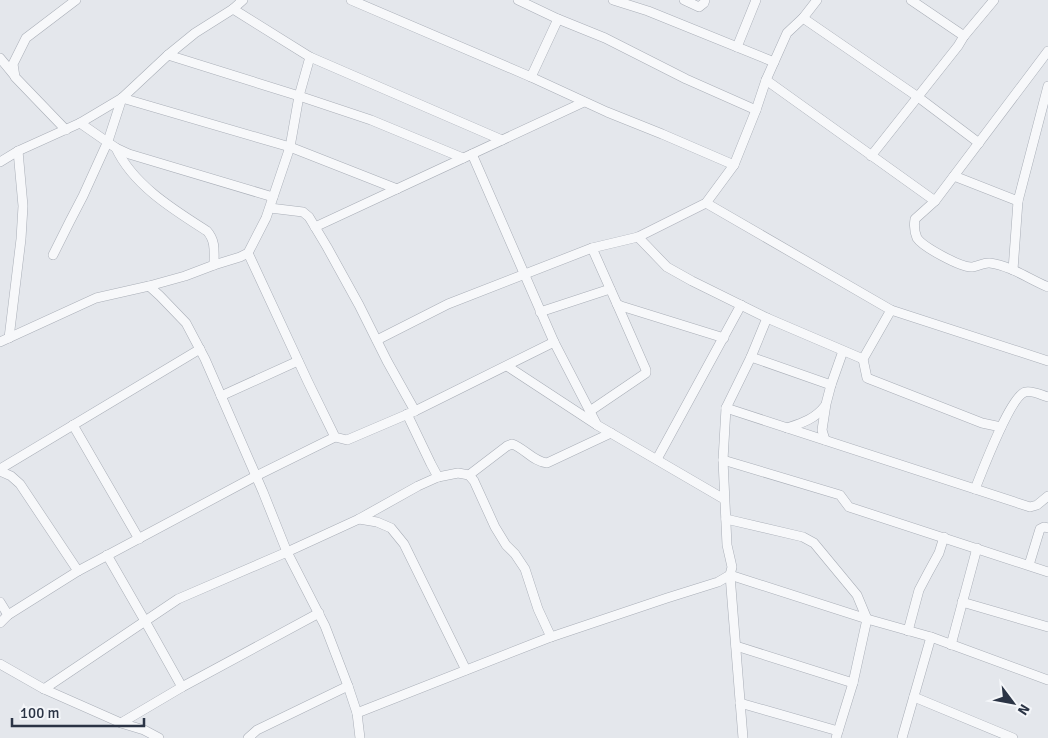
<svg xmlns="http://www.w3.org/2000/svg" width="1048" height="738" viewBox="0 0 1048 738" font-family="Signika,sans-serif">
  <rect width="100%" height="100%" fill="#e4e7ec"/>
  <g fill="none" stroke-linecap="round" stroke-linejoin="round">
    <defs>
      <g id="minor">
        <polyline points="351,0 531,77 607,112 662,134 734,165"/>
        <polyline points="518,0 558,19 605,38 686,79 756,110"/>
        <polyline points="613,0 648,11 774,62"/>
        <polyline points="684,0 699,7 704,3 705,0"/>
        <polyline points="911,0 964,36"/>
        <polyline points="233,9 310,57 502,140"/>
        <polyline points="803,18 918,97 979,143"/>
        <polyline points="737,47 756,0"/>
        <path d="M1048 51 935 201 915 219C914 225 914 231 917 238 923 247 960 267 971 267 977 267 984 262 990 263 1011 266 1029 279 1048 287"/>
        <polyline points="168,55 299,96 371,120 463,158"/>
        <polyline points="0,58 14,75"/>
        <polyline points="531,77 558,19"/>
        <polyline points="766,80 935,201"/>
        <polyline points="122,98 290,147 397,189"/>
        <polyline points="80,123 116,148 129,154 273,197"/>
        <polyline points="66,130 15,77 13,64 26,38 76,0"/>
        <path d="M116 148C133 185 174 210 207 231 216 241 214 252 214 265"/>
        <polyline points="472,154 554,342 597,425"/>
        <polyline points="871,156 958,46 964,36 994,0"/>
        <polyline points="0,162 18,151 80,123 122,98 168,55 195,33 233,9 243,0"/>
        <polyline points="954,176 1018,201"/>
        <polyline points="706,203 891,310 1048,361"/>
        <polyline points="270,208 303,212 309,217 327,247 359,305 387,361 415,411"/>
        <polyline points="315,227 584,102"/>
        <polyline points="638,237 667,267 692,281 767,318 863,359"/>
        <polyline points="592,248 617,304 621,306 724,338"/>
        <polyline points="248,253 308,382 335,437 347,440 415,411 554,342"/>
        <polyline points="53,255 70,221 83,196 108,141 122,98"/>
        <polyline points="1013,270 1018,201 1048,86"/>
        <polyline points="149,286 160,296 186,323 205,359 263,492 287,552 325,626 348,686 357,713 360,738"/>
        <polyline points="891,310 863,359 867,378 982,423 1001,427"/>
        <polyline points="540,312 610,289"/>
        <polyline points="9,338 21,239 23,206 18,151"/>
        <polyline points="377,340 448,304 592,248 638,237 706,203 734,165 756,110 766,80 787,33 803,18 817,0"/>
        <polyline points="0,342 96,298 149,286 185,276 214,265 240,257 248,253 266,218 290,147 299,96 310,57"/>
        <polyline points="751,357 831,385"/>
        <polyline points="507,366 597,425 724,499"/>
        <polyline points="221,396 298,361"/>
        <polyline points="726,408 1030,507 1037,505 1048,496"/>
        <polyline points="590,411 646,373 646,370 617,304"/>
        <polyline points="407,414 431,464 438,477"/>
        <polyline points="73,425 139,539"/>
        <path d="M787 428C802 423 815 419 825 406"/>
        <polyline points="825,440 822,430 826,404 831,385 843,351"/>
        <polyline points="657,459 741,305"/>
        <polyline points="723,460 840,495 849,507 1048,572"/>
        <polyline points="0,469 200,349"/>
        <polyline points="0,471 11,476 20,484 78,571"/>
        <path d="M469 475 507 446 512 444C524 448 534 462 547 463L611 433"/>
        <path d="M975 489C982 472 1010 397 1025 392 1032 390 1041 395 1048 397"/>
        <polyline points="359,519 377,522 391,528 404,544 466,670"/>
        <polyline points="726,519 803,537 814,543 857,595 867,619 853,683 836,738"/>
        <polyline points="107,555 145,621 182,687"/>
        <polyline points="1029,565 1040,529 1044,527 1048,528"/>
        <polyline points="730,575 867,619 931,637 1048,680"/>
        <polyline points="0,602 8,615"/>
        <polyline points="962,602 1048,627"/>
        <polyline points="0,623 8,615 78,571 256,476 335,437"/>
        <polyline points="908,631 919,590 928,573 939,553 944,537"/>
        <polyline points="951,645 977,548"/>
        <polyline points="736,646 853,683"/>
        <polyline points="0,664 44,689 121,723 144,730 159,738"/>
        <polyline points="44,689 178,599 287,552 359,519 418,486 438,477 458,473 469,475 474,481 495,527 506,545 515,554 525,569 538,609 551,637"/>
        <polyline points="914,697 1013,738"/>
        <polyline points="740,703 838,731"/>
        <polyline points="357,713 548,638 667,598 718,582 730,575"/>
        <polyline points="121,723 182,687 319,613"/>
        <polyline points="248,738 257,730 348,686"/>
        <polyline points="743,738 730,575 732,567 727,545 723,460 726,408 751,357 767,318"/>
        <polyline points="902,738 931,637"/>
      </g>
    </defs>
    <use href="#minor" stroke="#a9aeb7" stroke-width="10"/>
    <use href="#minor" stroke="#f7f8fa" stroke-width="9"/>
  </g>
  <g transform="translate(1013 703) rotate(122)" stroke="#f4f6f9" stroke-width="4" paint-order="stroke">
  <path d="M0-4L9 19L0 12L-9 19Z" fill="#2b3445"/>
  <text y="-8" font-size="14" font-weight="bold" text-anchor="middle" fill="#2b3445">N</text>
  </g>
  <path d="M12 718v8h132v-8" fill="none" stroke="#2b3445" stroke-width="2.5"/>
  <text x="20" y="718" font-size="15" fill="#2b3445" stroke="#f4f6f9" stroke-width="4" paint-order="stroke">100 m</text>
</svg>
